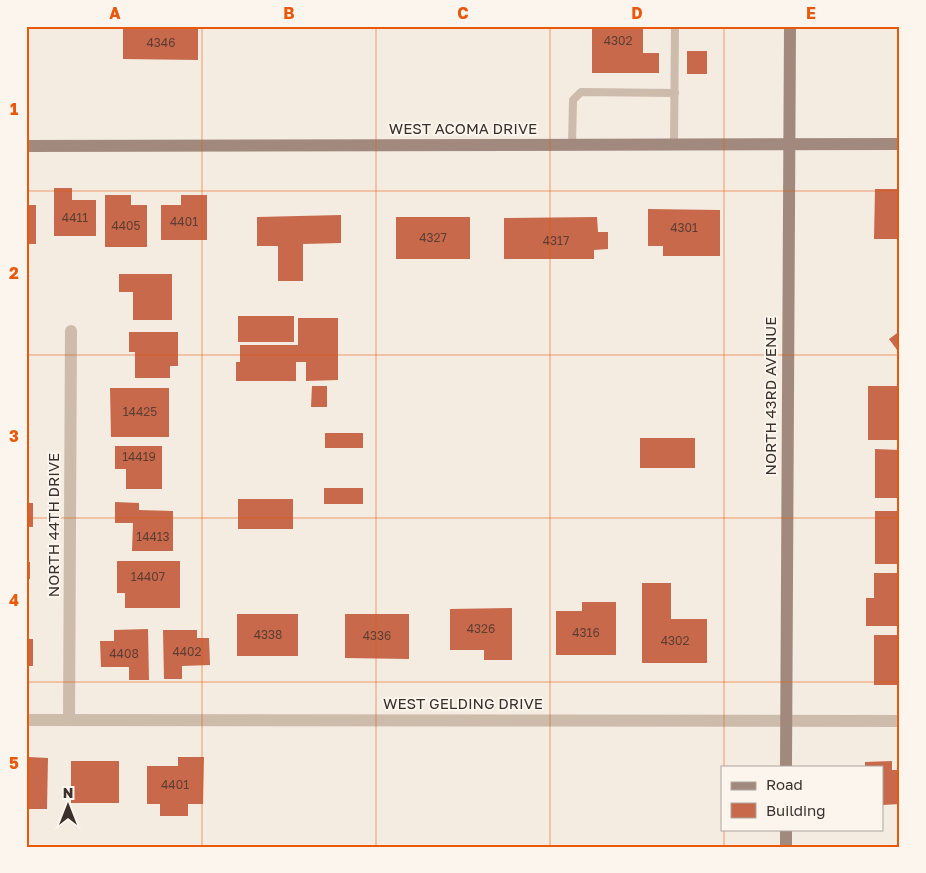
<svg xmlns="http://www.w3.org/2000/svg" width="926" height="873" viewBox="0 0 926 873" font-family="'Golos Text',sans-serif">
  <rect width="100%" height="100%" fill="#f4ebe1"/>
  <g fill="#c8694b">
    <polygon points="123,26 198,26 198,60 123,59"/>
    <polygon points="592,29 643,29 643,53 659,53 659,73 592,73"/>
    <rect x="687" y="51" width="20" height="23"/>
    <polygon points="54,188 72,188 72,200 96,200 96,236 54,236"/>
    <polygon points="875,189 897,189 897,207 900,207 900,239 874,239"/>
    <polygon points="105,195 131,195 131,205 147,205 147,247 105,247"/>
    <polygon points="181,195 207,195 207,240 161,240 161,205 181,205"/>
    <rect x="26" y="205" width="10" height="39"/>
    <polygon points="648,209 720,210 720,256 663,256 663,246 648,246"/>
    <polygon points="341,215 341,243 303,244 303,281 278,281 278,246 257,246 257,217"/>
    <rect x="396" y="217" width="74" height="42"/>
    <polygon points="597,217 598,232 608,232 608,249 594,250 594,259 504,259 504,218"/>
    <polygon points="119,274 172,274 172,320 133,320 133,292 119,292"/>
    <rect x="238" y="316" width="56" height="26"/>
    <polygon points="298,318 338,318 338,380 306,381 306,362 296,362 296,381 236,381 236,362 240,362 240,345 298,345"/>
    <polygon points="900,331 900,354 889,339"/>
    <polygon points="129,332 178,332 178,366 170,366 170,378 135,378 135,352 129,352"/>
    <polygon points="312,386 327,386 327,407 311,407"/>
    <rect x="868" y="386" width="32" height="54"/>
    <polygon points="110,388 169,388 169,437 111,437"/>
    <rect x="325" y="433" width="38" height="15"/>
    <rect x="640" y="438" width="55" height="30"/>
    <polygon points="115,446 162,446 162,489 126,489 126,469 115,469"/>
    <rect x="26" y="448" width="3" height="23"/>
    <polygon points="875,449 900,450 900,498 875,498"/>
    <rect x="324" y="488" width="39" height="16"/>
    <rect x="238" y="499" width="55" height="30"/>
    <polygon points="115,502 139,503 139,510 173,511 173,551 132,551 133,523 115,523"/>
    <rect x="26" y="503" width="7" height="24"/>
    <rect x="875" y="511" width="25" height="53"/>
    <polygon points="117,561 180,561 180,608 125,608 125,593 117,593"/>
    <rect x="26" y="562" width="4" height="17"/>
    <polygon points="874,573 900,573 900,626 866,626 866,598 874,598"/>
    <polygon points="642,583 671,583 671,619 707,619 707,663 642,663"/>
    <polygon points="582,602 616,602 616,655 556,655 556,611 582,611"/>
    <polygon points="512,608 512,660 484,660 484,650 450,650 450,609"/>
    <rect x="237" y="614" width="61" height="42"/>
    <polygon points="345,614 409,614 409,659 345,658"/>
    <polygon points="148,629 149,680 129,680 129,667 101,667 100,641 114,641 114,630"/>
    <polygon points="163,630 197,630 197,638 209,638 210,665 182,666 182,679 164,679"/>
    <rect x="874" y="635" width="26" height="50"/>
    <rect x="26" y="639" width="7" height="27"/>
    <polygon points="29,757 48,758 47,809 26,809 26,763 29,763"/>
    <polygon points="178,757 204,757 203,804 188,804 188,816 160,816 160,804 147,804 147,766 178,766"/>
    <rect x="71" y="761" width="48" height="42"/>
    <polygon points="892,761 892,770 900,770 900,804 882,805 882,767 865,767 865,762"/>
  </g>
  <g fill="none" stroke-linecap="round" stroke-linejoin="round">
    <g stroke="#cdbbac" stroke-width="8">
      <polyline points="572,145 573,100 581,92 675,93"/>
      <polyline points="674,145 675,26"/>
    </g>
    <g stroke="#cdbbac" stroke-width="12">
      <polyline points="26,720 900,721"/>
      <polyline points="69,720 71,331"/>
    </g>
    <g stroke="#a18a7d" stroke-width="12">
      <polyline points="26,146 900,144"/>
      <polyline points="786,767 790,26"/>
      <polyline points="786,829 786,847"/>
    </g>
  </g>
  <path fill="none" stroke="#e8590c" stroke-width="1" stroke-opacity="0.55" d="M202 26V847M376 26V847M550 26V847M724 26V767M26 191H900M26 355H900M26 518H900M26 682H900M724 829V847"/>
  <g text-anchor="middle" stroke-width="4" stroke-linejoin="round" paint-order="stroke">
    <g font-size="12" fill="#5e3e33">
      <text x="618" y="45">4302</text>
      <text x="161" y="47">4346</text>
      <text x="75" y="222">4411</text>
      <text x="184" y="226">4401</text>
      <text x="126" y="230">4405</text>
      <text x="684" y="232">4301</text>
      <text x="433" y="242">4327</text>
      <text x="556" y="245">4317</text>
      <text x="140" y="416">14425</text>
      <text x="139" y="461">14419</text>
      <text x="153" y="541">14413</text>
      <text x="148" y="581">14407</text>
      <text x="481" y="633">4326</text>
      <text x="586" y="637">4316</text>
      <text x="268" y="639">4338</text>
      <text x="377" y="640">4336</text>
      <text x="675" y="645">4302</text>
      <text x="187" y="656">4402</text>
      <text x="124" y="658">4408</text>
      <text x="175" y="789">4401</text>
    </g>
    <g font-size="15" fill="#3b302b" stroke="#fbf5ee">
      <text x="463" y="134">WEST ACOMA DRIVE</text>
      <text transform="translate(771 396) rotate(-90)" y="5">NORTH 43RD AVENUE</text>
      <text transform="translate(54 525) rotate(-90)" y="5">NORTH 44TH DRIVE</text>
      <text x="463" y="709">WEST GELDING DRIVE</text>
    </g>
  </g>
  <rect width="926" height="873" fill="none" stroke="#fbf5ee" stroke-width="55"/>
  <rect x="721" y="766" width="162" height="65" fill="#fbf5ee" stroke="#aea6a0"/>
  <rect x="731" y="782" width="25" height="8" fill="#a18a7d" stroke="#aea6a0"/>
  <text x="766" y="790" font-size="15" fill="#3b302b">Road</text>
  <rect x="731" y="803" width="25" height="15" fill="#c8694b" stroke="#aea6a0"/>
  <text x="766" y="816" font-size="15" fill="#3b302b">Building</text>
  <g transform="translate(68 806)" stroke="#fbf5ee" stroke-width="4" paint-order="stroke">
  <path d="M0-4L9 19L0 12L-9 19Z" fill="#3b302b"/>
  <text y="-8" font-size="14" font-weight="bold" text-anchor="middle" fill="#3b302b">N</text>
  </g>
  <rect x="28" y="28" width="870" height="818" fill="none" stroke="#e8590c" stroke-width="2"/>
  <g font-size="16" text-anchor="middle" font-weight="bold" fill="#e8590c">
    <text x="115" y="19">A</text>
    <text x="289" y="19">B</text>
    <text x="463" y="19">C</text>
    <text x="637" y="19">D</text>
    <text x="811" y="19">E</text>
    <text x="14" y="115">1</text>
    <text x="14" y="279">2</text>
    <text x="14" y="442">3</text>
    <text x="14" y="606">4</text>
    <text x="14" y="769">5</text>
  </g>
</svg>
